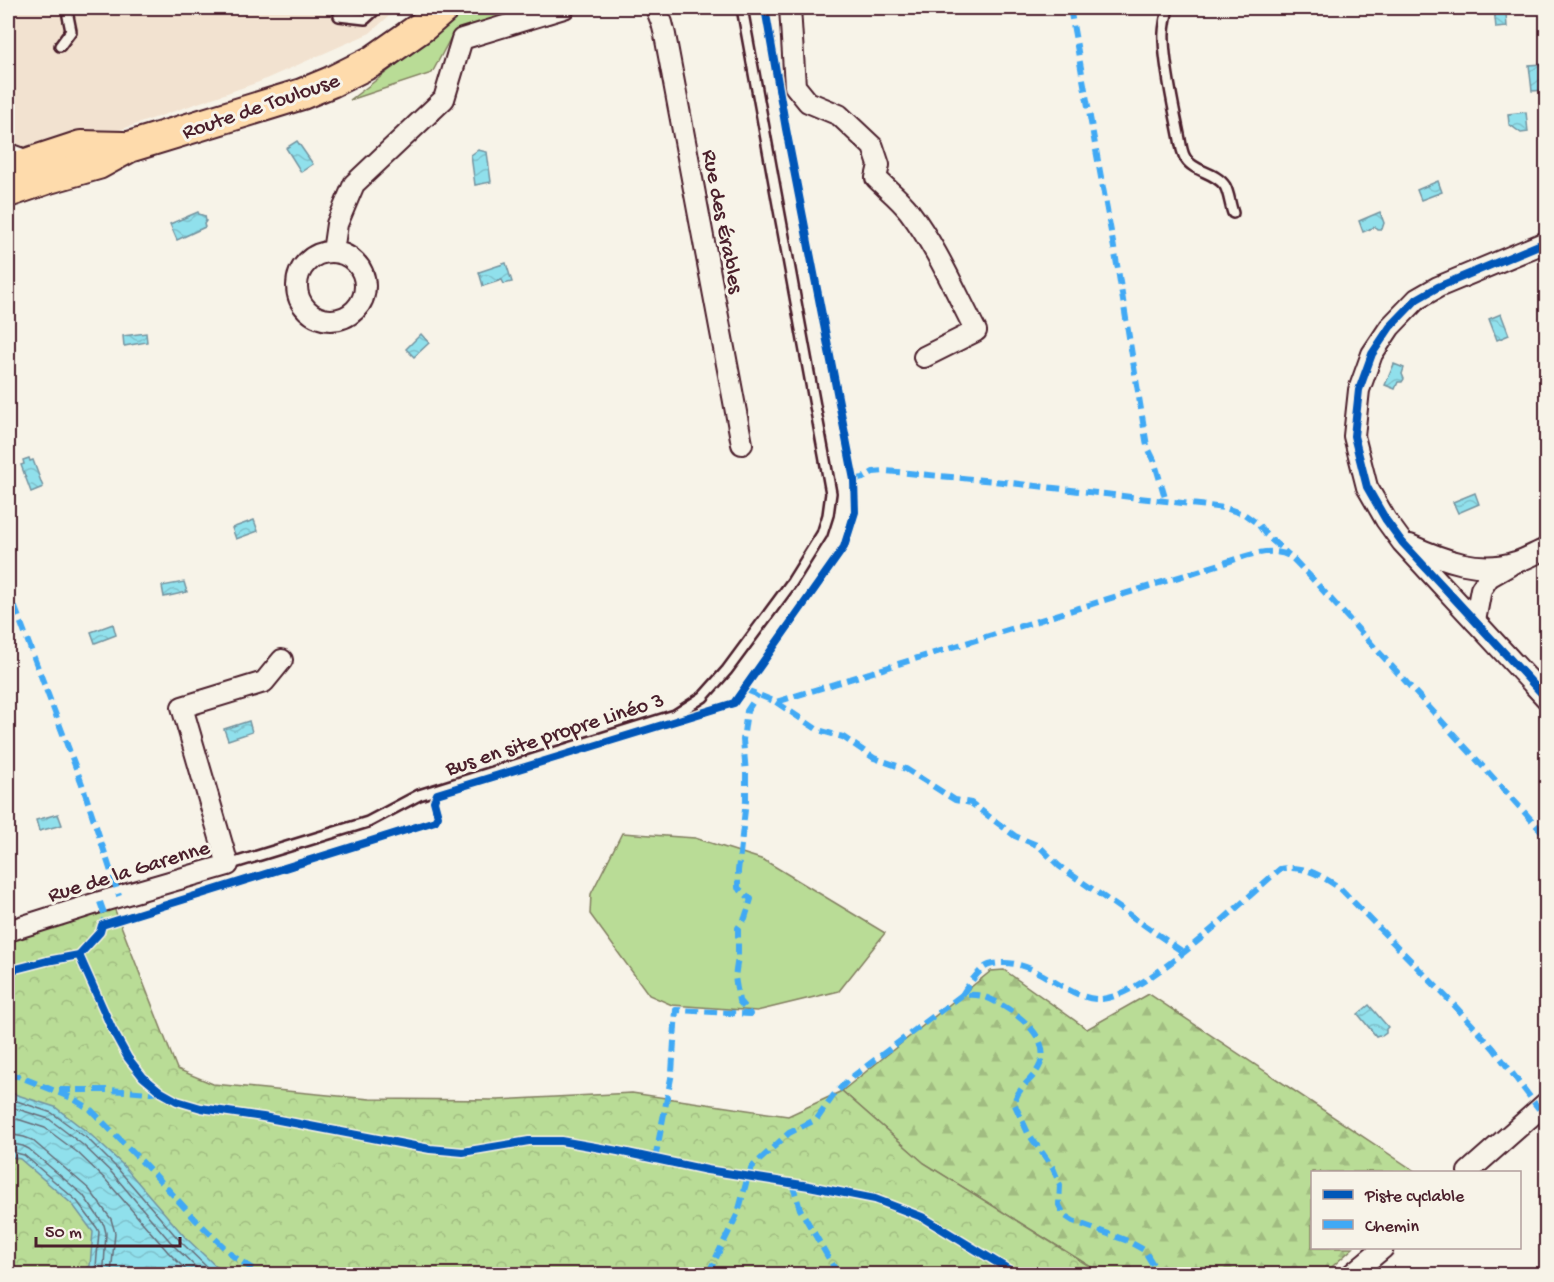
<svg xmlns="http://www.w3.org/2000/svg" width="1554" height="1282" viewBox="0 0 1554 1282" font-family="'Gochi Hand',sans-serif">
  <defs>
    <pattern id="forest-firs" width="22" height="20" patternUnits="userSpaceOnUse" patternTransform="scale(1.5)"><rect width="22" height="20" fill="#b9dc96"/><path d="M5 1l3.5 6h-7zM16 11l3.5 6h-7z" fill="#a1bc81"/></pattern>
    <pattern id="park-crowns" width="20" height="18" patternUnits="userSpaceOnUse" patternTransform="scale(1.5)"><rect width="20" height="18" fill="#b9dc96"/><path d="M2 6a3 3 0 1 1 6 0M12 15a3 3 0 1 1 6 0" fill="none" stroke="#a1bc81"/></pattern>
    <pattern id="water-waves" width="16" height="10" patternUnits="userSpaceOnUse" patternTransform="scale(1.5)"><rect width="16" height="10" fill="#90e0ec"/><path d="M0 5q4-4 8 0t8 0" fill="none" stroke="#7ec0cb"/></pattern>
  </defs>
  <rect width="100%" height="100%" fill="#f7f3e8"/>
  <filter id="ink" filterUnits="userSpaceOnUse"><feTurbulence type="fractalNoise" baseFrequency=".0167" numOctaves="2"/><feDisplacementMap in="SourceGraphic" scale="12" xChannelSelector="R" yChannelSelector="G"/><feConvolveMatrix kernelMatrix="1 2 1 2 8 2 1 2 1" color-interpolation-filters="sRGB"/></filter>
  <g filter="url(#ink)">
    <polygon fill="#f2e2d0" points="8,8 398,8 370,33 259,82 105,135 8,166"/>
    <g fill="#b9dc96" stroke="#827e60" stroke-width="1.5">
      <polygon points="464,8 534,8 451,37 432,73 350,100 445,28"/>
      <polygon points="622,833 695,838 764,860 885,933 839,991 757,1011 672,1005 649,995 590,914 591,894"/>
    </g>
    <polygon fill="url(#forest-firs)" stroke="#827e60" stroke-width="1.5" points="1004,970 1087,1029 1149,994 1416,1172 1312,1172 1312,1248 1353,1248 1324,1274 1102,1274 924,1163 842,1091 991,971"/>
    <polygon fill="url(#park-crowns)" stroke="#827e60" stroke-width="1.5" points="113,905 177,1069 213,1084 370,1099 498,1100 632,1093 788,1116 842,1091 924,1163 1102,1274 8,1274 8,937"/>
    <g fill="url(#water-waves)" stroke="#74939f" stroke-width="1.5">
      <polygon points="1494,8 1508,8 1508,11 1506,13 1507,27 1496,28"/>
      <polygon points="1542,64 1543,78 1546,78 1546,90 1532,91 1529,65"/>
      <polygon points="1526,112 1528,132 1521,133 1509,124 1508,114"/>
      <polygon points="297,141 313,164 301,172 286,148"/>
      <polygon points="478,150 487,152 491,182 475,185 471,155"/>
      <polygon points="1438,181 1442,192 1421,200 1417,190"/>
      <polygon points="198,212 199,214 205,216 206,221 204,224 205,227 177,240 170,224"/>
      <polygon points="1380,212 1384,223 1382,229 1377,229 1375,227 1363,232 1359,221"/>
      <polygon points="506,263 512,282 504,284 502,280 483,286 479,272"/>
      <polygon points="1501,314 1509,335 1497,340 1489,319"/>
      <polygon points="146,333 147,342 124,346 123,336"/>
      <polygon points="421,334 429,343 414,357 406,349"/>
      <polygon points="1394,364 1404,368 1402,374 1404,379 1402,382 1398,382 1395,389 1385,385"/>
      <polygon points="29,458 30,461 33,460 43,487 31,492 21,465 24,464 23,460"/>
      <polygon points="1475,493 1479,504 1458,513 1453,502"/>
      <polygon points="254,520 258,531 236,539 232,528"/>
      <polygon points="184,582 187,592 164,597 162,586"/>
      <polygon points="113,624 116,635 95,643 91,632"/>
      <polygon points="249,721 252,732 228,740 224,729"/>
      <polygon points="58,814 62,825 39,831 36,820"/>
      <polygon points="1369,1005 1388,1027 1386,1029 1386,1033 1382,1036 1379,1035 1376,1036 1358,1014"/>
      <polygon points="8,1092 55,1107 91,1135 122,1164 185,1237 224,1274 77,1274 90,1266 93,1232 73,1205 20,1159 8,1156"/>
    </g>
    <g fill="none" stroke-linecap="round" stroke-linejoin="round">
      <g stroke="#666c78" stroke-width="1.5">
        <polyline points="8,1098 52,1113 88,1139 117,1168 180,1241 214,1274"/>
        <polyline points="8,1106 49,1119 83,1145 112,1173 174,1246 203,1274"/>
        <polyline points="8,1116 45,1128 77,1152 105,1179 168,1252 190,1274"/>
        <polyline points="8,1134 24,1137 32,1140 89,1189 111,1219 115,1233 111,1274"/>
        <polyline points="8,1143 23,1146 29,1149 83,1195 104,1225 106,1233 104,1266 100,1274"/>
        <polyline points="8,1151 24,1155 77,1201 97,1228 99,1232 96,1267 94,1271 88,1274"/>
      </g>
      <defs>
        <g id="service">
          <path d="M1168 8C1166 18 1163 29 1164 40 1165 73 1175 112 1181 145 1182 150 1183 155 1186 159 1194 172 1216 172 1225 186 1229 193 1230 205 1233 213"/>
          <polyline points="339,16 365,19 377,8"/>
          <polyline points="60,46 71,31 68,16"/>
          <polyline points="8,148 27,155"/>
          <polyline points="228,865 368,822 419,795 675,715 703,697 727,670 792,582 822,534 828,515 831,493 742,8"/>
        </g>
        <g id="minor">
          <polyline points="656,8 662,23 665,35 742,444"/>
          <path d="M790 8 795 86 808 102 839 115 873 147 879 165 876 178C887 189 900 199 909 211 937 248 955 291 976 331L924 357"/>
          <polyline points="1546,242 1438,287 1417,299 1390,327 1372,354 1359,390 1354,436 1367,487 1386,520 1402,542 1546,698"/>
          <polyline points="333,252 337,224 354,184 444,99 462,39 564,8"/>
          <circle cx="331" cy="286" r="34"/>
          <path d="M1410 545C1443 560 1480 574 1516 562 1526 559 1536 553 1546 549"/>
          <polyline points="1475,621 1481,589 1489,577 1510,565"/>
          <polyline points="8,931 100,902 228,865 182,707 264,682 282,660"/>
          <polyline points="1468,1172 1546,1103"/>
          <polyline points="1352,1274 1383,1248"/>
        </g>
        <g id="primary">
          <polyline points="8,170 81,146 123,147"/>
          <polyline points="8,192 49,178 98,164 129,147 302,94 331,82 373,61 423,26 444,8"/>
        </g>
      </defs>
      <use href="#service" stroke="#4a1f2b" stroke-width="14"/>
      <use href="#minor" stroke="#4a1f2b" stroke-width="24"/>
      <use href="#primary" stroke="#4a1f2b" stroke-width="34"/>
      <use href="#service" stroke="#f7f3e8" stroke-width="9"/>
      <use href="#minor" stroke="#f7f3e8" stroke-width="20"/>
      <use href="#primary" stroke="#fedbac" stroke-width="30"/>
      <g stroke="#3fa9f5" stroke-width="6" stroke-dasharray="12 6" stroke-linecap="butt">
        <polyline points="1070,8 1118,270 1147,446 1154,460 1166,501"/>
        <polyline points="854,480 863,478 873,472 886,471 994,481 1225,508 1244,514 1258,524 1266,535 1289,555"/>
        <polyline points="8,589 82,784 119,896"/>
        <path d="M744 689 776 702 1224 563C1242 557 1273 545 1291 557 1297 562 1302 569 1308 574L1546 836"/>
        <polyline points="776,702 818,730 843,737 874,758 906,769 955,800 971,803 1015,836 1039,846 1059,866 1183,952"/>
        <polyline points="100,902 105,916 102,925"/>
        <path d="M962 995C967 987 977 972 985 967 989 964 997 963 1003 963 1040 962 1068 1000 1100 999 1142 999 1245 899 1280 869 1305 865 1320 875 1340 888L1455 1006 1494 1049 1539 1109"/>
        <polyline points="8,1076 18,1076 72,1098 90,1109 155,1175 195,1219 233,1256 260,1274"/>
        <polyline points="59,1090 110,1090 150,1093 161,1092"/>
        <polyline points="655,1159 672,1073 676,1010 750,1014 739,1001 735,977 738,957 738,928 745,918 751,899 738,888 738,871 746,801 746,773 743,740 747,711 758,694"/>
        <polyline points="792,1183 800,1209 838,1274"/>
        <path d="M708 1274 738 1213 748 1176 752 1167 789 1133 817 1119 833 1096 848 1080 962 995C969 995 978 994 985 997 1007 1005 1054 1036 1040 1065 1033 1081 1019 1085 1014 1103L1028 1133 1053 1168 1060 1185 1059 1205 1064 1215 1073 1221 1128 1241 1144 1250 1157 1271 1160 1274"/>
      </g>
      <defs>
        <g id="cycleway">
          <polyline points="1546,242 1438,287 1417,299 1390,327 1372,354 1359,390 1354,436 1367,487 1386,520 1402,542 1546,698"/>
          <polyline points="79,955 112,1029 128,1058 143,1077 161,1092 177,1101 201,1108 263,1117 430,1149 463,1152 529,1141 561,1141 618,1151 707,1170 809,1186 875,1199 922,1217 1016,1274"/>
          <polyline points="8,971 47,961 79,955 100,932 102,925 435,821 438,816 434,801 437,794 734,703 844,547 855,512 854,480 786,129 765,8"/>
        </g>
      </defs>
      <use href="#cycleway" stroke="#f7f3e8" stroke-width="11"/>
      <use href="#cycleway" stroke="#0057b8" stroke-width="8"/>
    </g>
  </g>
  <g text-anchor="middle" stroke-width="6" stroke-linejoin="round" paint-order="stroke">
    <g font-size="22" fill="#4a1f2b" stroke="#f7f3e8">
      <text transform="translate(260 104) rotate(-19)" y="8">Route de Toulouse</text>
      <text transform="translate(725 221) rotate(79)" y="8">Rue des Érables</text>
      <text transform="translate(554 732) rotate(-18)" y="8">Bus en site propre Linéo 3</text>
      <text transform="translate(128 869) rotate(-17)" y="8">Rue de la Garenne</text>
    </g>
  </g>
  <rect width="1554" height="1282" fill="none" stroke="#f7f3e8" stroke-width="30"/>
  <rect x="15" y="15" width="1524" height="1252" fill="none" stroke="#4a1f2b" stroke-width="2" filter="url(#ink)"/>
  <rect x="1311" y="1171" width="210" height="78" fill="#f7f3e8" stroke="#b29e9c" stroke-width="1.5"/>
  <rect x="1323" y="1190" width="30" height="9" fill="#0057b8" stroke="#b29e9c" stroke-width="1.5"/>
  <text x="1365" y="1201" font-size="18" fill="#4a1f2b">Piste cyclable</text>
  <rect x="1323" y="1220" width="30" height="9" fill="#3fa9f5" stroke="#b29e9c" stroke-width="1.5"/>
  <text x="1365" y="1231" font-size="18" fill="#4a1f2b">Chemin</text>
  <path d="M36 1237v9h144v-9" fill="none" stroke="#4a1f2b" stroke-width="3"/>
  <text x="45" y="1237" font-size="18" fill="#4a1f2b" stroke="#f7f3e8" stroke-width="4.5" paint-order="stroke">50 m</text>
</svg>
